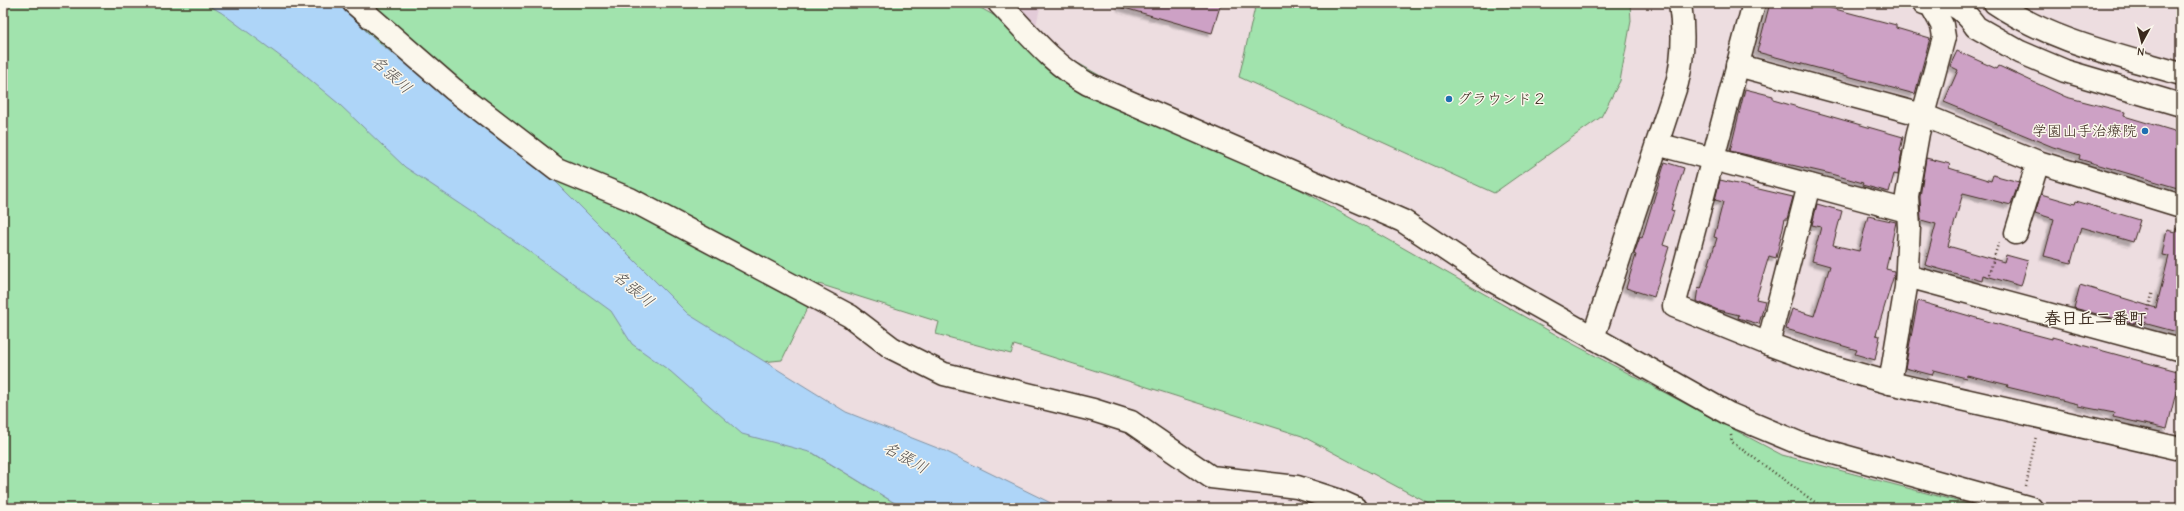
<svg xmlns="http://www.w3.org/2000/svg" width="2184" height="511" viewBox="0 0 2184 511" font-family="'Comic Neue','Klee One',sans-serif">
  <defs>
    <filter id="shadow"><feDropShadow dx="-3.5" dy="3.5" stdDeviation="1" flood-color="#0004"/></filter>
  </defs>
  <rect width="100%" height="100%" fill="#eddde0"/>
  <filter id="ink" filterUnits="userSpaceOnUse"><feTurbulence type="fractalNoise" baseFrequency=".025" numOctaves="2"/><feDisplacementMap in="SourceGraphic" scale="8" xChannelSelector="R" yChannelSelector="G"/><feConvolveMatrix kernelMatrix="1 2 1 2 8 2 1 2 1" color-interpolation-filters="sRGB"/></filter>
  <g filter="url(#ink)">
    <polygon fill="#e3cbd8" points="1013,3 1041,3 1036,26"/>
    <g fill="#a1e3ad" stroke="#6e8666">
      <polygon points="3,3 972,3 1560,337 1782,455 1983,508 1437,508 1302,436 1014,345 1011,354 936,334 939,322 819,284 782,360 671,371 696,382 903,508 3,508"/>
      <polygon points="1256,3 1630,3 1631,21 1620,81 1601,117 1494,193 1239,77"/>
    </g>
    <polygon fill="#aed5f8" stroke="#8091a1" points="205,3 338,3 375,40 537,163 688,314 846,412 945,451 1061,508 903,508 813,453 742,434 670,371 632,344 611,311 501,231 405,167 339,104 296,68 222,13"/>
    <g fill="#cda1c5" stroke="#3b2a1e" filter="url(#shadow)">
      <polygon points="1121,3 1221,3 1212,33 1121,7"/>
      <polygon points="1770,3 1812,3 1896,25 1896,28 1930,38 1915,94 1757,52"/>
      <polygon points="1957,51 1997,69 1999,66 2066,97 2125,112 2124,116 2181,133 2181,189 2079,159 2080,155 2053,147 1944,102 1958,70 1950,66"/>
      <polygon points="1745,89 1773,96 1773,100 1903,137 1900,151 1902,152 1898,175 1894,174 1889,192 1862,185 1863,183 1831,174 1730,151"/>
      <polygon points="1926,158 1950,164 1949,168 1991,181 1993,175 2019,182 2011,205 1963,193 1948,246 2004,262 2006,255 2028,261 2021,286 1983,275 1982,281 1925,265 1936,224 1921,220 1920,197"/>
      <polygon points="1665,162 1684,168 1671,210 1674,211 1663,245 1669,247 1654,297 1626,288 1636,255 1634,254 1640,237 1642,238"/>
      <polygon points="1720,180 1793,197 1787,219 1785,219 1776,258 1769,256 1756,299 1765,301 1759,324 1738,318 1739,315 1718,310 1696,301 1698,288 1701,289 1717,238 1714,237 1723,202 1715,200"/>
      <polygon points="2041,194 2075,204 2076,201 2140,220 2133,242 2081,227 2071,263 2044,256 2054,219 2035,213"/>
      <polygon points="1817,204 1842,211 1833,245 1859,251 1868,216 1896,222 1886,269 1894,271 1894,275 1876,335 1880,336 1875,360 1855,354 1857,350 1786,329 1792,309 1814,316 1830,266 1812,261 1821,227 1812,225"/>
      <polygon points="2176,228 2181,229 2181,333 2136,321 2135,324 2074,308 2080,285 2156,308 2169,256 2162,255 2167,230 2175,232"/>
      <polygon points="1918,301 2018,330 2052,339 2052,337 2181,372 2167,429 2113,417 2114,413 2078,406 2078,404 2007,387 2008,385 1967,375 1966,378 1934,370 1932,375 1905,368"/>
    </g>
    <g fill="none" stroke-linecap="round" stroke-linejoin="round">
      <defs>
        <g id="minor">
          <polyline points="354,3 453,89 557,169 630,199 850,316 892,348 944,374 1093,410 1131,422 1211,477 1297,487 1337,500 1355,508"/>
          <path d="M999 3C1028 33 1052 64 1088 84L1403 221 1493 281 1729 414 1801 444 2031 508"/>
          <polyline points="1754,3 1674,306 1768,344 1830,366 1890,383 2181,449"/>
          <path d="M1924 3C1932 5 1939 3 1947 4 1960 6 1969 17 1976 27L2020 52 2065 71 2181 105"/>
          <path d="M1995 3C2051 41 2117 55 2181 74"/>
          <polyline points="1737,65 1923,115 2038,162 2181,206"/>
          <polyline points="1657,144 1907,211"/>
          <polyline points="2016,233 2038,162"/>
          <polyline points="1907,276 2181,350"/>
          <path d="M1593 338 1677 83C1684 56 1684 31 1680 3"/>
          <polyline points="1768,344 1809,185"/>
          <polyline points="1890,383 1906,287 1909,227 1907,196 1918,133 1944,37 1942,25 1931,5"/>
        </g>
      </defs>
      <use href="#minor" stroke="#3b2a1e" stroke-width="25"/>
      <g stroke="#3b2a1e" stroke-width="2.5" stroke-dasharray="1 3" stroke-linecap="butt">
        <polyline points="1988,278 1999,241"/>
        <polyline points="2145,322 2153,291"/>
        <polyline points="1731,435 1732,442 1823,508"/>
        <polyline points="2026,486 2036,436"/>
      </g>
      <use href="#minor" stroke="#fbf7ec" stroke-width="22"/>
    </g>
  </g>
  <g fill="#1f6fb2" stroke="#fbf7ec" stroke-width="1.5">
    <circle cx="1449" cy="99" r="4"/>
    <circle cx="2145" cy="131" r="4"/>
  </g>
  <g text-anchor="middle" stroke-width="3" stroke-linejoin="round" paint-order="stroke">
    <g font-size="15" fill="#3b2a1e" stroke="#fbf7ec" text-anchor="start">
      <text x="1457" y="104">グラウンド２</text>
      <text x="2137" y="136" text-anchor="end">学園山手治療院</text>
    </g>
    <g font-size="16" font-style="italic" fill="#585554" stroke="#fbf7ec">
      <text transform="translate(392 74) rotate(42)" y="6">名張川</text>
      <text transform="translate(634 288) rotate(40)" y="6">名張川</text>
      <text transform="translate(906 457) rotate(29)" y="6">名張川</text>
    </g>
    <g font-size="17" font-weight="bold" fill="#3b2a1e" stroke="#fbf7ec">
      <text x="2095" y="324">春日丘二番町</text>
    </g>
  </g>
  <rect width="2184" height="511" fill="none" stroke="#fbf7ec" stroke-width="16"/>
  <rect x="8" y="8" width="2168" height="495" fill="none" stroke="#3b2a1e" stroke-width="1.5" filter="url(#ink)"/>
  <g transform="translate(2142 42) rotate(187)" stroke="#fbf7ec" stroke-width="3" paint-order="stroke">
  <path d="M0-3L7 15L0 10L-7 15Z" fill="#3b2a1e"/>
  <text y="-6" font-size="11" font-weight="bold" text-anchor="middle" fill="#3b2a1e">N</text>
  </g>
</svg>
